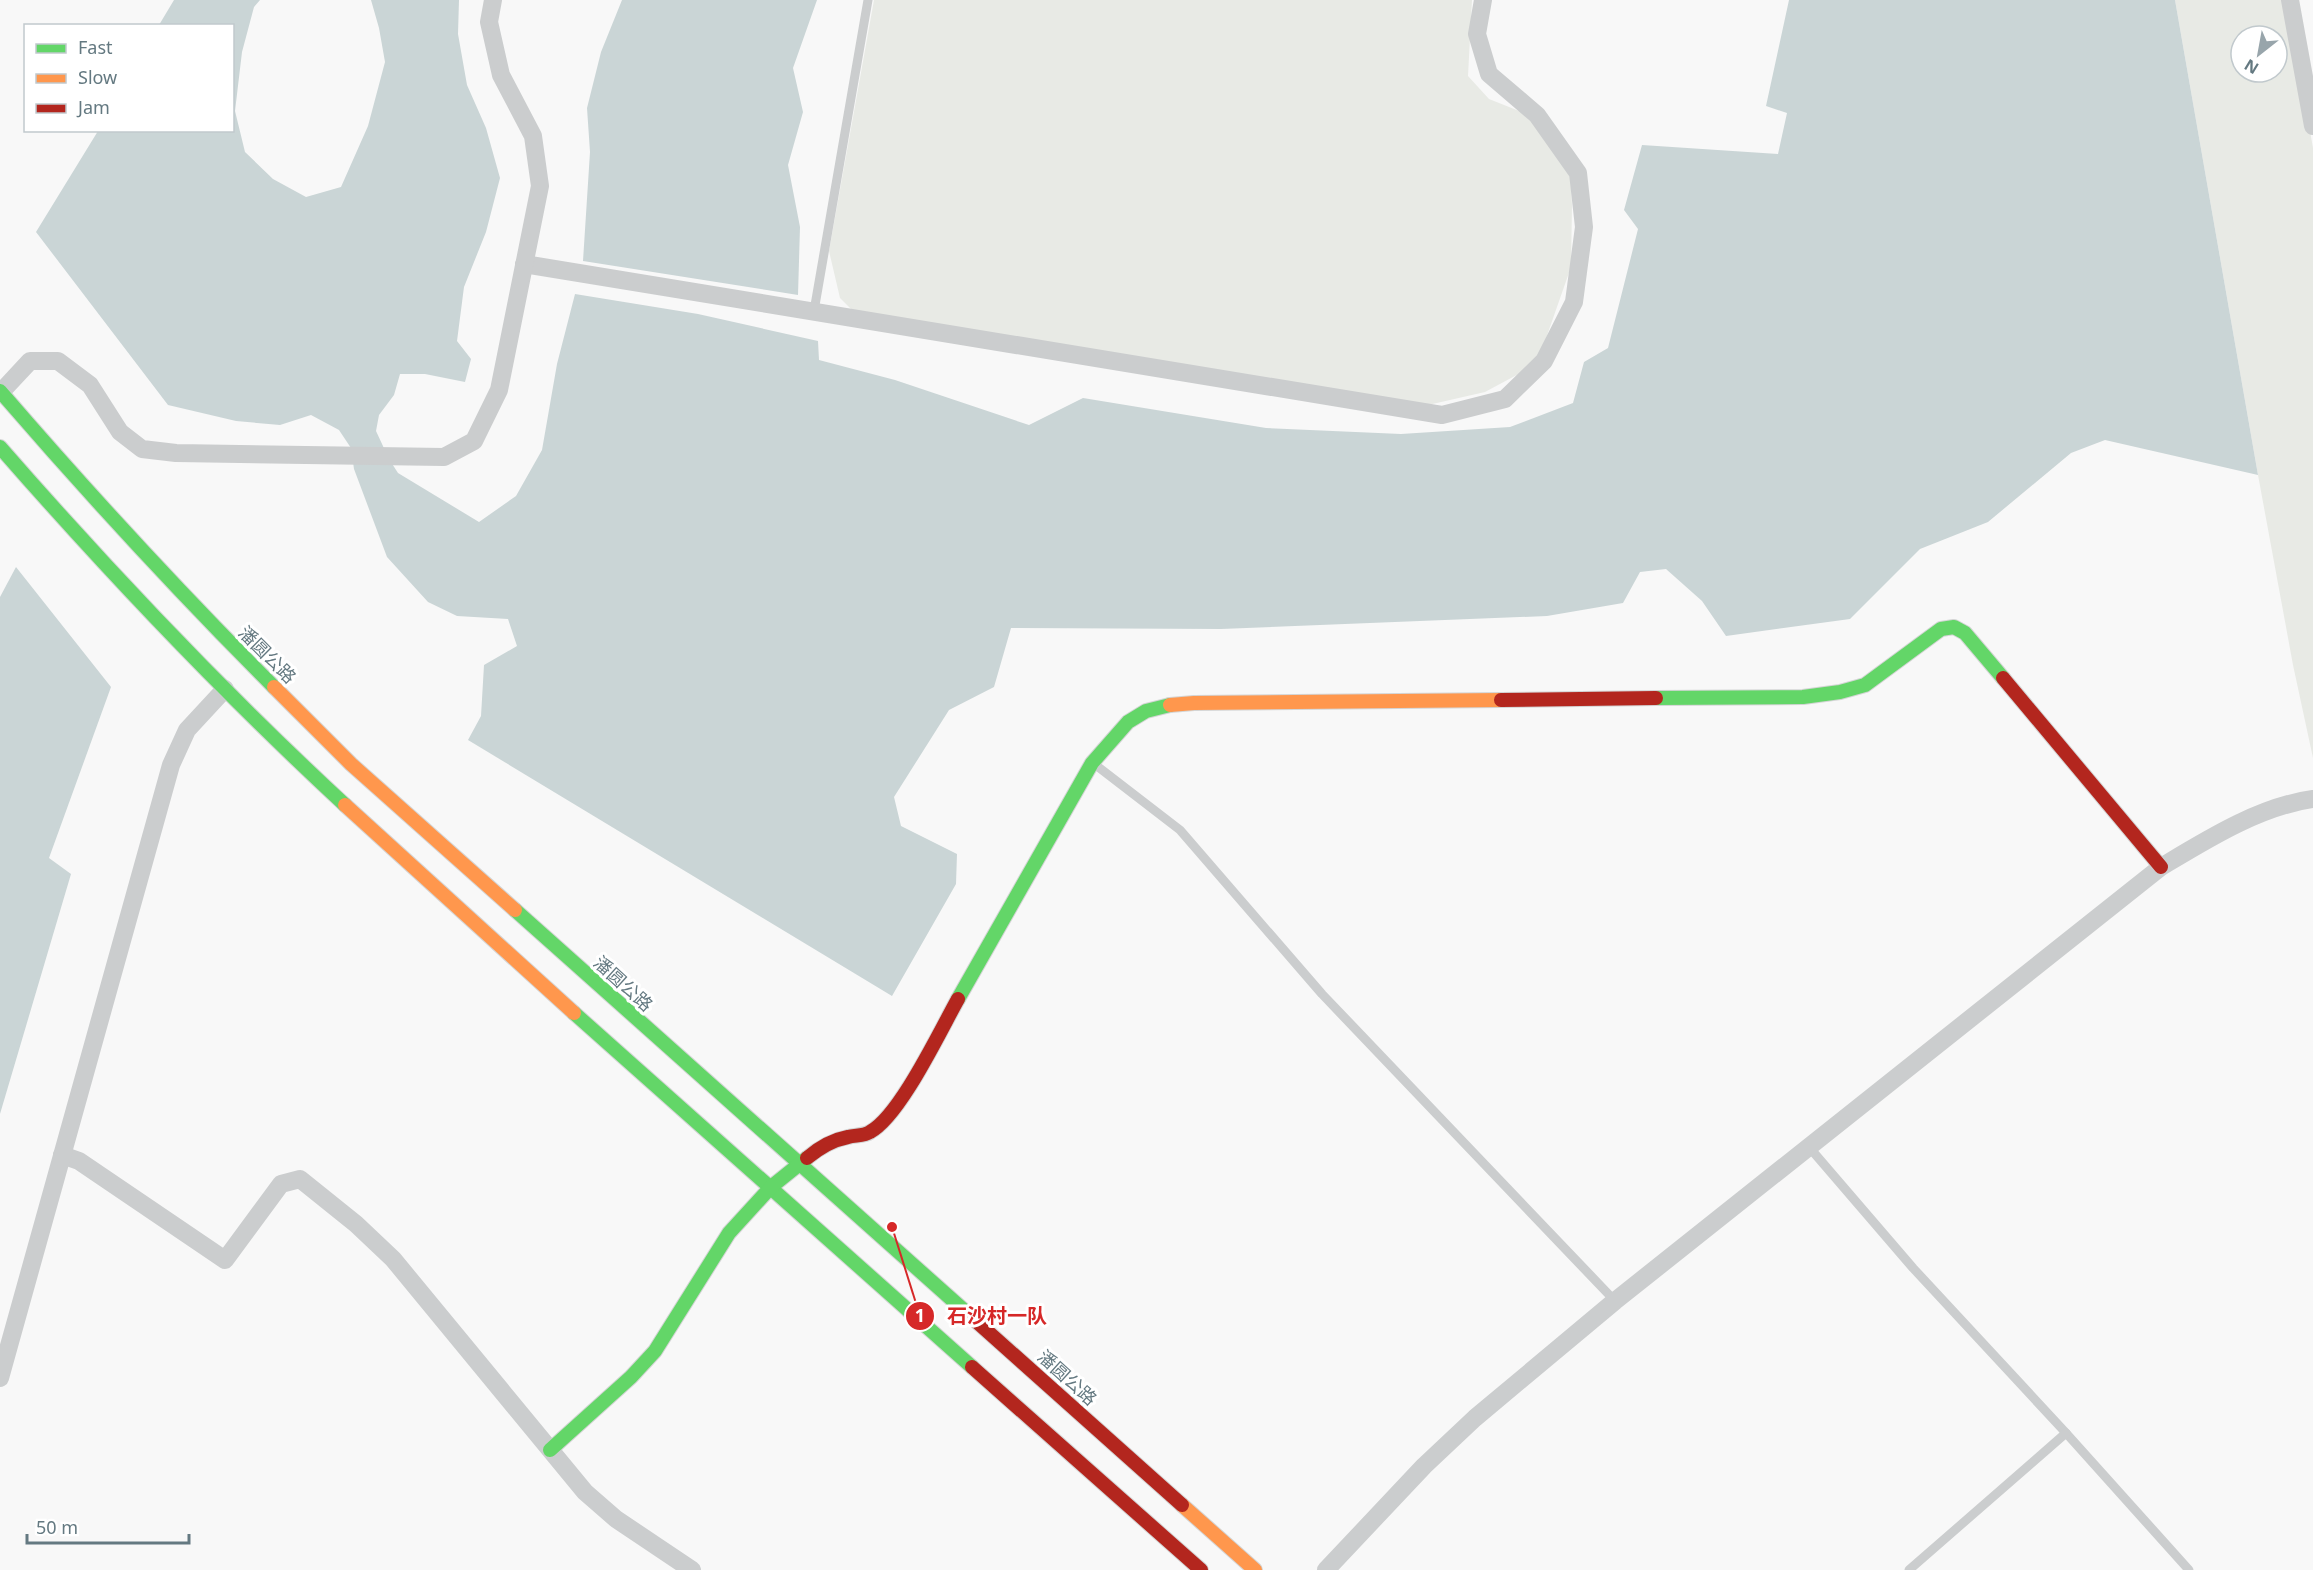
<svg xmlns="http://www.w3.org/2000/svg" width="2313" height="1570" viewBox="0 0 2313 1570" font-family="'Noto Sans','Noto Sans SC',sans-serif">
  <rect width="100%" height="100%" fill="#f8f8f8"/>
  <g fill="#e8eae5" fill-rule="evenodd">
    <polygon points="874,0 1472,0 1468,76 1489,99 1539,119 1569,152 1572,205 1571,267 1537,364 1485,392 1428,405 868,326 840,298 829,251"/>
    <path d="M2175 0H2287L2313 148V758L2293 665 2258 475ZM2241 36H2277V72H2241Z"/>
  </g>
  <g fill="#cad5d6">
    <polygon points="174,0 260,0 254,7 242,52 235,111 245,152 273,179 306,197 341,187 368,126 385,62 379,28 371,0 459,0 458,34 467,85 486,128 500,178 486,232 464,287 457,341 471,359 465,382 425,374 400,374 394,395 379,415 376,431 389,459 398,473 479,522 516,496 542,450 557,364 575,294 698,314 818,341 819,360 895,380 1029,425 1083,398 1266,428 1401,434 1510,427 1573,403 1584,362 1608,348 1638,229 1624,210 1642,145 1778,154 1787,113 1766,106 1789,0 2175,0 2258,475 2105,440 2071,453 1988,522 1920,549 1850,619 1726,636 1702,601 1666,569 1640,572 1623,603 1547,616 1221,629 1011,628 994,687 949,710 894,797 901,826 957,854 956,884 892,996 468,740 481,716 484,665 517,646 508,619 457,616 428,602 387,557 354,469 351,448 339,430 311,415 280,425 236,421 168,405 36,232 98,131 232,130 232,26 159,25"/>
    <polygon points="622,0 817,0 793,68 803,112 788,165 800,227 798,295 583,261 590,152 587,108 601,52"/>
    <polygon points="16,567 111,687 49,858 71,874 0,1114 0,597"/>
  </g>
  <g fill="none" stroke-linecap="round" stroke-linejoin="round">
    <defs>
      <g id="fast">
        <path d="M0 391C88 493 178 591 274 687"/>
        <path d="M0 447C109 572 223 692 345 805"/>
        <polyline points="1656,698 1803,697 1840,692 1865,685 1941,629 1954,627 1965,633 2003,678"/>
        <polyline points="515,910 967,1313"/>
        <polyline points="958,999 1092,763 1128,722 1146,711 1170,705"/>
        <polyline points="574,1013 972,1367"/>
        <polyline points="550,1450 631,1377 655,1351 729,1233 771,1187 807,1158"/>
      </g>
      <g id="slow">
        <polyline points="274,687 351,764 515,910"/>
        <polyline points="1170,705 1194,703 1501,700"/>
        <polyline points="345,805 574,1013"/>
        <polyline points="1182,1505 1255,1570"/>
      </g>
      <g id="jam">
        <polyline points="2003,678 2161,867"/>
        <polyline points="1501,700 1656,698"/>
        <path d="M807 1158C820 1147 832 1140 848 1137 855 1135 864 1136 870 1132 900 1116 940 1031 958 999"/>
        <polyline points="967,1313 1182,1505"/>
        <polyline points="972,1367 1201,1570"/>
      </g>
    </defs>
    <use href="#fast" stroke="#d4d5d5" stroke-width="16"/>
    <use href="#slow" stroke="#d4d5d5" stroke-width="16"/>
    <use href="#jam" stroke="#d4d5d5" stroke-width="16"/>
    <g stroke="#cbcdce" stroke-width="9">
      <polyline points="814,311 868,0"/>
      <polyline points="1093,763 1180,830 1322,994 1615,1301"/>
      <polyline points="1809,1147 1913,1268 2066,1433 2189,1570"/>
      <polyline points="1909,1570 2066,1433"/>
    </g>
    <g stroke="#cbcdce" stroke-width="18">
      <polyline points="2290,0 2313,126"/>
      <polyline points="524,264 1442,415 1505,399 1544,361 1574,302 1584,227 1578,173 1537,115 1489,74 1477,34 1483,0"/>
      <polyline points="1,392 30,361 58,361 90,385 120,432 142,449 176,453 444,457 474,441 499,390 540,186 533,136 501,75 489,22 493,0"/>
      <polyline points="62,1155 79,1161 225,1260 281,1184 300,1179 356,1224 393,1259 585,1492 616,1519 692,1570"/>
      <polyline points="0,1378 171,765 187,730 225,689"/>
      <path d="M1326 1570 1424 1466 1475 1418 1615 1301 2161 867C2206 840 2260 806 2313 799"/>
    </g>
    <use href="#fast" stroke="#63d668" stroke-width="14"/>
    <use href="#slow" stroke="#ff974d" stroke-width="14"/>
    <use href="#jam" stroke="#b3261e" stroke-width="14"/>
  </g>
  <g text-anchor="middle" stroke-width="6" stroke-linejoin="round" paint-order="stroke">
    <g font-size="18" fill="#647981" stroke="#fff">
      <text transform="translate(267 655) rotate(45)" y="6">潘圆公路</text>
      <text transform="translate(623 984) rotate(42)" y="6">潘圆公路</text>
      <text transform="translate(1067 1378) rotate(42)" y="6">潘圆公路</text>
    </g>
  </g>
  <path fill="none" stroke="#d62828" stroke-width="2" d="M892 1227L920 1316"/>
  <g fill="#d62828" stroke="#fff" stroke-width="2">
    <circle cx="892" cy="1227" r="6"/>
    <circle cx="920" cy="1316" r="15"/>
  </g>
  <g font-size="18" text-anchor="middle" font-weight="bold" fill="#fff">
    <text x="920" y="1322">1</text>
  </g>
  <g font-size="20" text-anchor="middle" font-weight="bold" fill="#d62828" stroke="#fff" stroke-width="6" stroke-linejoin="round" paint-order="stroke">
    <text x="997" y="1323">石沙村一队</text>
  </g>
  <rect x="24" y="24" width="210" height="108" fill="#ffffff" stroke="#c1c9cd" stroke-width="1.5"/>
  <rect x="36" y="44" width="30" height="9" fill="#63d668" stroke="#c1c9cd" stroke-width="1.5"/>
  <text x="78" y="54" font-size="18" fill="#647981">Fast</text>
  <rect x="36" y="74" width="30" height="9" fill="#ff974d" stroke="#c1c9cd" stroke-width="1.5"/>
  <text x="78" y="84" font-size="18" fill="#647981">Slow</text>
  <rect x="36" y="104" width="30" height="9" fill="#b3261e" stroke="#c1c9cd" stroke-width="1.5"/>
  <text x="78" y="114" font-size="18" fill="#647981">Jam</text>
  <g transform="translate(2259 54) rotate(211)"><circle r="28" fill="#ffffff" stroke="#c1c9cd" stroke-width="1.5"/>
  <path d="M0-4.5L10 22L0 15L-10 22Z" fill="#98a5ab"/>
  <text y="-9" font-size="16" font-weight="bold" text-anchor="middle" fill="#647981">N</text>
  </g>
  <path d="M27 1534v9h162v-9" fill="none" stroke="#647981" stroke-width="3"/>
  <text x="36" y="1534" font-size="18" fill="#647981" stroke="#ffffff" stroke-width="4.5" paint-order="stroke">50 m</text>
</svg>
